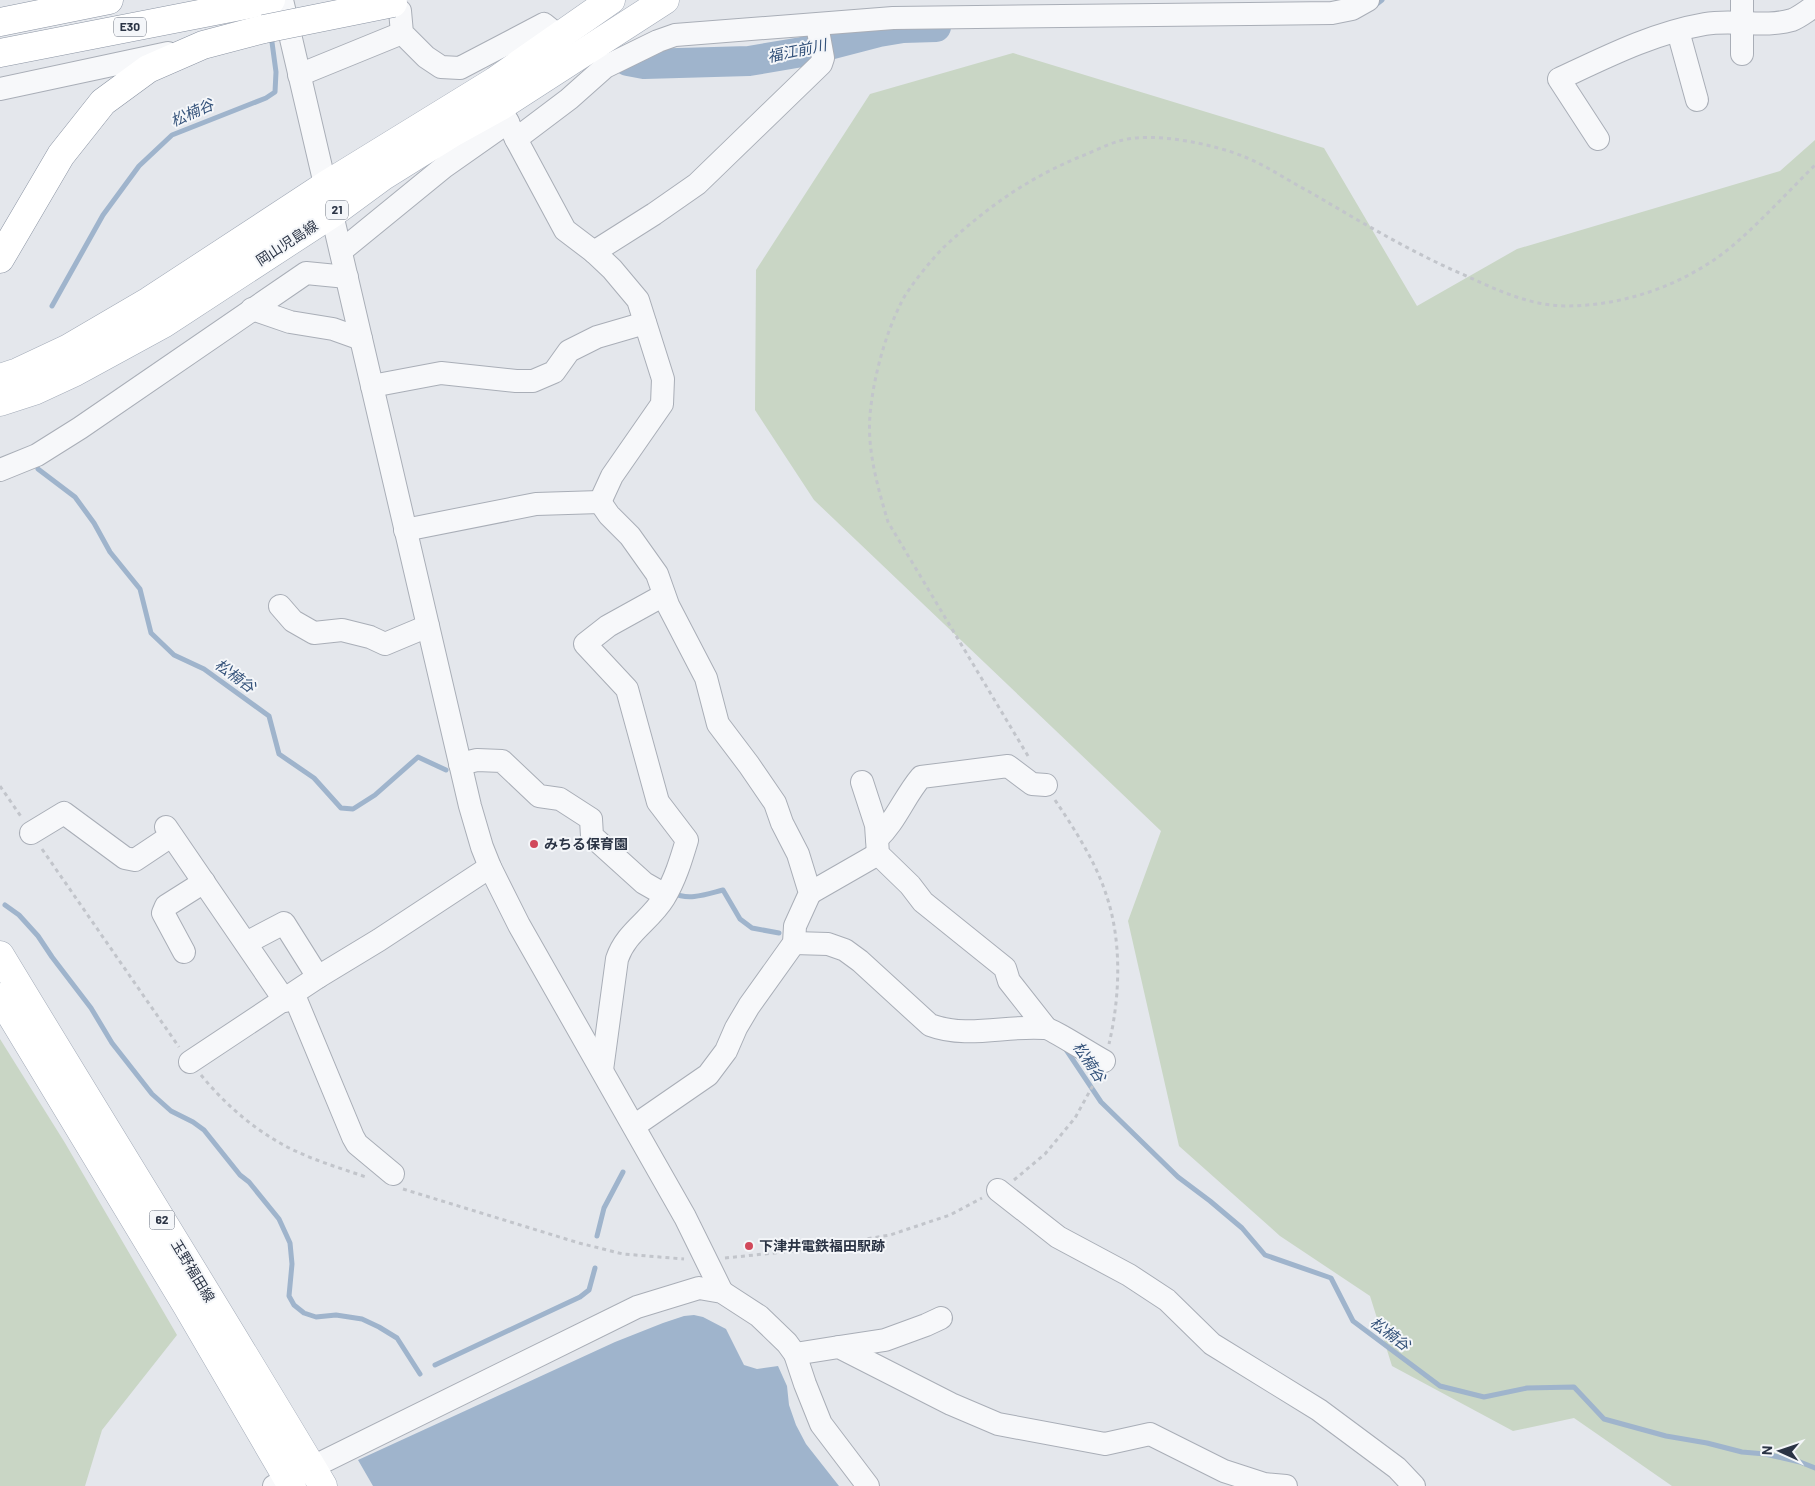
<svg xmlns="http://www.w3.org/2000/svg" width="1815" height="1486" viewBox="0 0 1815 1486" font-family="Barlow,'Noto Sans JP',sans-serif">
  <rect width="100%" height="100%" fill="#e4e7ec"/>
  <g fill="#c9d6c5">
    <polygon points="1013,53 1324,148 1417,306 1517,249 1780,171 1815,140 1815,1486 1672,1486 1574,1418 1513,1431 1392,1366 1370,1296 1280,1236 1179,1146 1128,921 1161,831 814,500 755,410 756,270 870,94"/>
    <polygon points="0,1039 65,1143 177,1335 102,1430 85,1486 0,1486"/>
  </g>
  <polygon fill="#9fb4cc" points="694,1315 703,1317 726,1329 744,1365 757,1369 778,1366 787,1386 789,1405 796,1425 806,1444 839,1486 373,1486 358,1460 615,1342 663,1323 684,1316"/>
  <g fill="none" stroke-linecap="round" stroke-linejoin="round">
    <g stroke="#9fb4cc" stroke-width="5">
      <polyline points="1373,7 1382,0"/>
      <polyline points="52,306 103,215 139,166 172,135 266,98 275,92 276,72 271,35"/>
      <polyline points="38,469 75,497 94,523 110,552 140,589 151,633 174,655 204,669 269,716 279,754 314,778 341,808 353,809 375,795 418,757 446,770"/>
      <path d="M673 893C689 901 707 894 723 890L740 919 752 928 779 933"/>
      <polyline points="5,905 19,915 38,936 52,957 91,1008 112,1043 152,1094 171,1111 193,1122 204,1130 240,1175 249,1182 279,1219 290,1243 292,1264 289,1296 294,1305 304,1313 316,1317 336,1315 362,1319 379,1327 397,1338 420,1374"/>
      <polyline points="1065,1048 1101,1102 1178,1177 1210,1201 1242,1228 1265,1255 1331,1278 1353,1321 1440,1386 1484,1397 1527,1388 1574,1387 1604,1419 1666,1436 1707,1443 1742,1452 1765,1454 1800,1462 1815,1468"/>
      <polyline points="597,1236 604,1208 623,1172"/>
      <polyline points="435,1365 580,1297 589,1290 595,1268"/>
    </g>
    <polyline stroke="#9fb4cc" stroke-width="30" points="628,61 644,64 749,61 802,52 879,32 903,28 936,27"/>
    <defs>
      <g id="minor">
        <polyline points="282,0 470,806 482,847 490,867 519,925 685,1217 722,1292"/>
        <polyline points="1742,0 1742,54"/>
        <polyline points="400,11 402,33 426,57 441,67 460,68 544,24 559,36"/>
        <polyline points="1678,31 1697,100"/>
        <polyline points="299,75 402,33"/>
        <polyline points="0,89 168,53"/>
        <polyline points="493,92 516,139 565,230 594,252 612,269 638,300 663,379 662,404 612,476 600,502"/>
        <polyline points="516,139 569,99 605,67 658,41 675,35 893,18 1332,13 1352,9 1368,0"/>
        <path d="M1598 139 1559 79C1606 57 1653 33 1705 24 1734 19 1765 28 1792 20 1800 17 1808 10 1815 6"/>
        <polyline points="341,251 444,167 508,122"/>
        <polyline points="594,252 654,214 697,184 821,64 823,58 817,25"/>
        <polyline points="252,309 290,322 333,329 361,339"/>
        <polyline points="372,386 441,373 516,381 533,381 554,372 569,351 597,337 645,323"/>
        <polyline points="0,470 37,455 80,428 306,273 347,277"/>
        <polyline points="600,502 609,515 630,536 657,574 668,605 706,678 718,724 749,765 775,803 782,823 798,854 810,893 795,926 794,943 749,1006 736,1028 726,1051 708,1075 634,1126"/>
        <polyline points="405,530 536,504 600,502"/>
        <polyline points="280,606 293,621 314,633 342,630 370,637 385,644 428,626"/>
        <polyline points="460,764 477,760 502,761 539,796 560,799 591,819 592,836 644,883 665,895"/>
        <polyline points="862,782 876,825 878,854 910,885 923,902 1005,968 1009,981 1046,1028"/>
        <polyline points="166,827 285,1001"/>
        <polyline points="31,833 64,813 125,858 135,860 171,836"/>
        <path d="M877 839C896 821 904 797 921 777L1008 766 1032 784 1046 785"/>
        <polyline points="810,893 878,854"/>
        <polyline points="246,943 284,923 318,977"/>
        <path d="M794 943 828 944 845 950 860 961 930 1025C967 1039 1006 1025 1044 1028 1051 1028 1094 1056 1104 1061"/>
        <polyline points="184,952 163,913 166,906 204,882"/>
        <polyline points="294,995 353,1137 357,1144 393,1174"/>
        <polyline points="190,1062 318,977 379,940 490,867"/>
        <path d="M602 1070 617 959C626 932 650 921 664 898 675 880 681 860 687 840L658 802 627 689 585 644 608 626 664 595"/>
        <polyline points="998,1190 1058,1237 1129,1275 1167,1300 1212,1344 1319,1410 1397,1468 1414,1486"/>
        <polyline points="839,1347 885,1340 926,1325 941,1318"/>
        <polyline points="795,1354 839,1347 951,1404 998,1424 1105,1444 1150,1434 1224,1471 1264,1484 1286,1486"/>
        <polyline points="274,1486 637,1307 699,1288 722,1292 759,1316 787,1343 795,1354 805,1384 821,1424 868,1486"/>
      </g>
      <g id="major">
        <polyline points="0,378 18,372 67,349 149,301 326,185 495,81 611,0"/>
        <polyline points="0,402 34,391 75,372 163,324 333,213 382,177 454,132 501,106 665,0"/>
        <path d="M0 955C107 1132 217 1308 323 1486"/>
        <polyline points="0,997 187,1306 292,1486"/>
      </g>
      <g id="highway">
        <polyline points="0,22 109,0"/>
        <polyline points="0,53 271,0"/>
        <polyline points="0,259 61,155 103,102 148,69 203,45 264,29"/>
      </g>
    </defs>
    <use href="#minor" stroke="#a9aeb7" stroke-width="24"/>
    <use href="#major" stroke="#a3abb8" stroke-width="29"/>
    <use href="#highway" stroke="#8b94a3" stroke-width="29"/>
    <g stroke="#c2c5cb" stroke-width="3" stroke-dasharray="4 4" stroke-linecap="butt">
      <path d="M1028 756 888 522C878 488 867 451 870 415 873 379 885 335 901 303 908 288 932 259 944 247 985 209 1025 180 1077 158 1091 153 1105 145 1119 141 1152 131 1214 144 1245 157 1267 166 1287 180 1308 191 1356 219 1404 248 1455 271 1492 287 1524 305 1565 306 1627 306 1690 283 1737 242 1764 218 1789 191 1815 165"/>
      <polyline points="0,786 22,818"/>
      <path d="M1055 800C1075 830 1096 862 1107 897 1122 943 1120 997 1109 1044"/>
      <polyline points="42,849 179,1047"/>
      <path d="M201 1075C223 1102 250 1126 280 1143 306 1158 337 1167 366 1177"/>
      <polyline points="1014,1180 1045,1154 1075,1118 1097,1078"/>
      <polyline points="403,1189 579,1243 623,1254 684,1259"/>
      <polyline points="725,1258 794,1251 890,1235 950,1215 982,1198"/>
    </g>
    <use href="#minor" stroke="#f7f8fa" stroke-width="22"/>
    <use href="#major" stroke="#fff" stroke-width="28"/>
    <use href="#highway" stroke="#fff" stroke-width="28"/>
    <defs>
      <polyline id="highway-bridge" points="264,29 393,3"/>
    </defs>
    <use href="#highway-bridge" stroke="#8b94a3" stroke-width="29" stroke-linecap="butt"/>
    <use href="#highway-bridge" stroke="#fff" stroke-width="28"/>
  </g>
  <g fill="#d1495b" stroke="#f4f6f9" stroke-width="2">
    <circle cx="534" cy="844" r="5"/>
    <circle cx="749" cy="1246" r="5"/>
  </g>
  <g text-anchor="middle" stroke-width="4" stroke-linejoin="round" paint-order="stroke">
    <g fill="#f4f6f9" stroke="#676e7b" stroke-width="1">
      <rect x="114" y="17.5" width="32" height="19" rx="4"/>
      <rect x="326" y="200.5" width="22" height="19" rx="4"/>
      <rect x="149.5" y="1210.5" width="25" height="19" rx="4"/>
    </g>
    <g font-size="12" font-weight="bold" fill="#2b3445">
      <text x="130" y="31">E30</text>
      <text x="337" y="214">21</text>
      <text x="162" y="1224">62</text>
    </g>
    <g font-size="14" fill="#2b3445" stroke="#f4f6f9">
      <text transform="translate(287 243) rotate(-33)" y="5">岡山児島線</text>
      <text transform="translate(193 1271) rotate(59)" y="5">玉野福田線</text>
    </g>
    <g font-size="14" font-weight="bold" fill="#2b3445" stroke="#f4f6f9" text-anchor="start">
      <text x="544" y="849">みちる保育園</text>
      <text x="759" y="1251">下津井電鉄福田駅跡</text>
    </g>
    <g font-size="15" font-style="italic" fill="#34527a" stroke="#f4f6f9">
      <text transform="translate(797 51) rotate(-12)" y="5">福江前川</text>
      <text transform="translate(192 113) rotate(-24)" y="5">松楠谷</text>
      <text transform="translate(235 676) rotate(36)" y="5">松楠谷</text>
      <text transform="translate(1089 1062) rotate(56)" y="5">松楠谷</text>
      <text transform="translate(1390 1334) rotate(37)" y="5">松楠谷</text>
    </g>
  </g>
  <g transform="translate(1780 1451) rotate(273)" stroke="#f4f6f9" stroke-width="4" paint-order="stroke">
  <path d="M0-4L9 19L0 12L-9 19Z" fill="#2b3445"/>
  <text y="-8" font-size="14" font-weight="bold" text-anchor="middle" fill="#2b3445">N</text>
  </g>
</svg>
